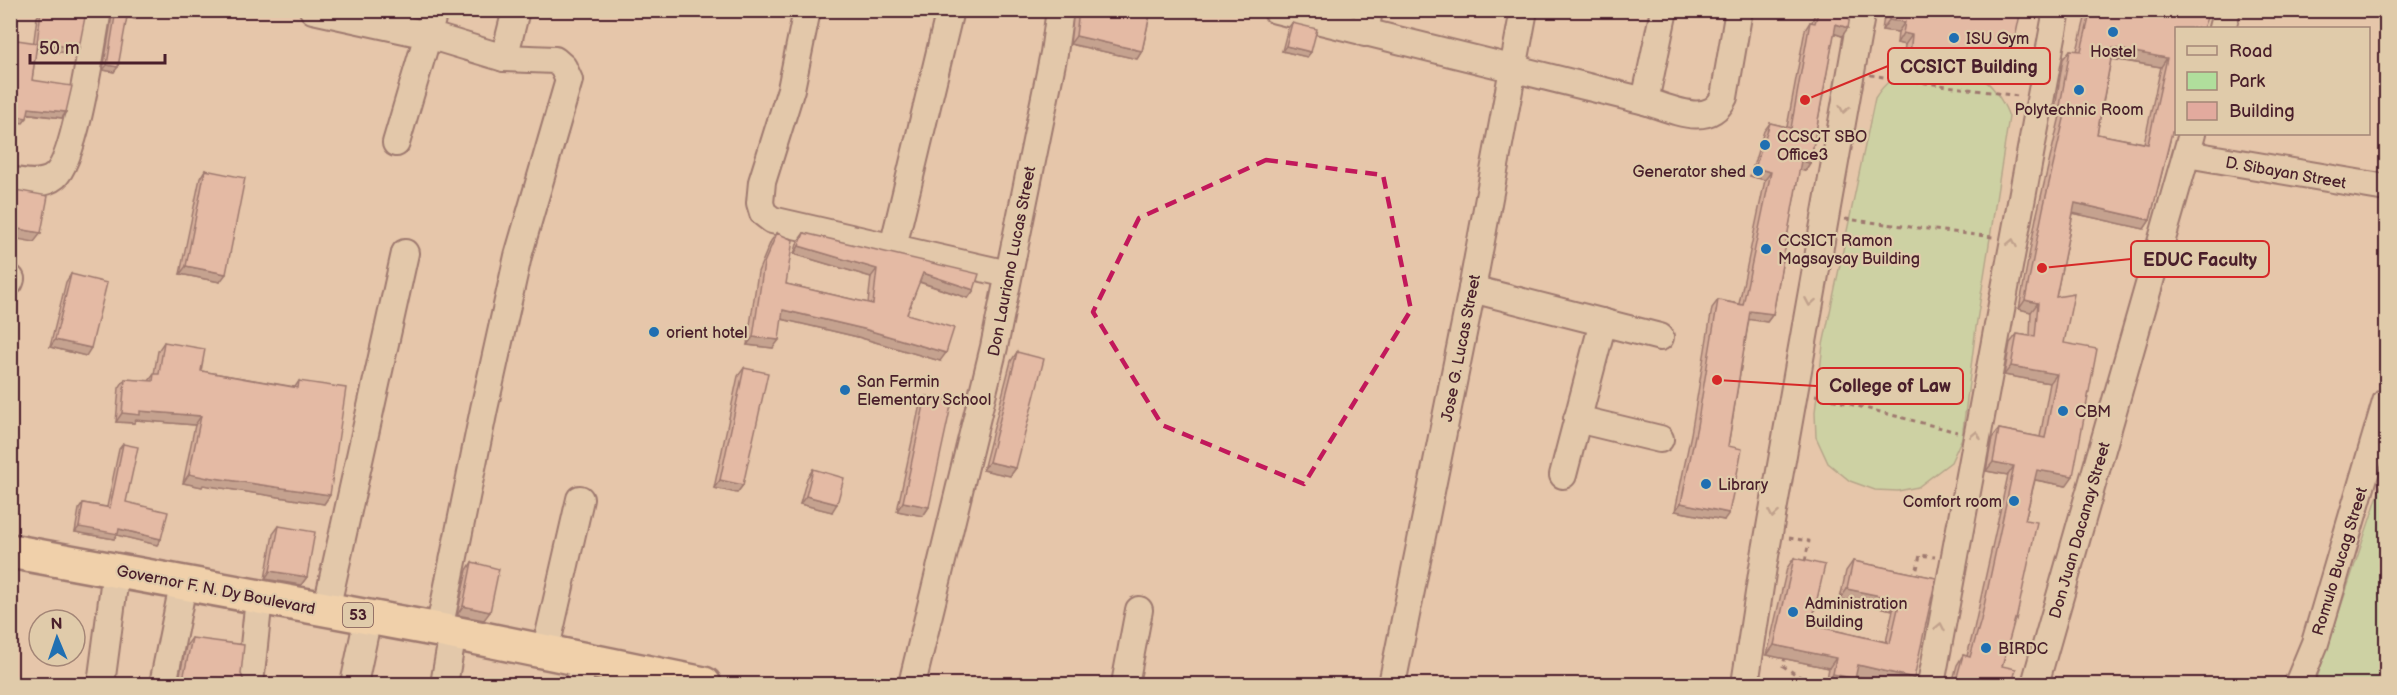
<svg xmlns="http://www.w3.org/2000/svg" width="2397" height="695" viewBox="0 0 2397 695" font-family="'Balsamiq Sans',sans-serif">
  <rect width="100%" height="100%" fill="#e6c6aa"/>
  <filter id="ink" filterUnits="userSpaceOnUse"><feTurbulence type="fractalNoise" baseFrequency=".0167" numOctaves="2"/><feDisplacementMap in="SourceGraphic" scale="12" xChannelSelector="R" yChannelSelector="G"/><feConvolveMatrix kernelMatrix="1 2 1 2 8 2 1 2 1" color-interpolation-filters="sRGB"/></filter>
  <g filter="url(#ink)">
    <g fill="#b0de9c" stroke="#7d7e64" stroke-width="1.5">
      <path d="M1914 71C1931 70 1970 72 1985 81 1994 86 2006 107 2009 117L1976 327 1962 438 1951 462 1918 487 1898 491 1875 490 1850 481 1828 463 1816 437 1815 412 1823 345 1875 98C1885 82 1895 75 1914 71Z"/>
      <polygon points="2386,471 2386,684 2315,684"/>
    </g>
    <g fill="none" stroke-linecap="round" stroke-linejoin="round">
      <defs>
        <g id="minor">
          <polyline points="313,10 428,35 396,143"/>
          <polyline points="434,10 428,35 504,58 555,60 563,67 569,80 518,256 484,409 439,630"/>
          <polyline points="807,10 791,89 762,182 760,203 763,213 772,220 1008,274"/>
          <path d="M1276 10 1645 101C1672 109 1709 129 1724 97L1739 10"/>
          <polyline points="2222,28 2227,10"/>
          <polyline points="1365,33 1369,10"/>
          <polyline points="504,58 516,10"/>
          <polyline points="1645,101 1664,10"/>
          <polyline points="2187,154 2386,188"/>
          <path d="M10 180C25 183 43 186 55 176 76 158 92 43 98 10"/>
          <polyline points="893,247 950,10"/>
          <polyline points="10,282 11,279"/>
          <polyline points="1472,289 1660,337"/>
          <polyline points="1577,419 1660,439"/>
          <polyline points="1563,475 1603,322"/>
          <polyline points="326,610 405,253"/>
          <polyline points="545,652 580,499"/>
          <polyline points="101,684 116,570"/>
          <polyline points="163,684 183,585"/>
          <polyline points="250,684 259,598"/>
          <polyline points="354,684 368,617"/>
          <polyline points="444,684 453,633"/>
          <polyline points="579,684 583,660"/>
          <polyline points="912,684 994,347 1054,53 1060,10"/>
          <polyline points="1125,684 1139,610"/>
          <polyline points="1392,684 1472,289 1524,10"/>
          <polyline points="1745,684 1763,567 1862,10"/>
          <polyline points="1931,684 2057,10"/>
          <polyline points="2035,684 2192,134"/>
          <polyline points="2298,684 2315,643 2386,402"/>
        </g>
        <polyline id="highway" points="10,551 439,630 704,684"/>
      </defs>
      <use href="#minor" stroke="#4a1f2b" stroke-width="30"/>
      <use href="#highway" stroke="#4a1f2b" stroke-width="38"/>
      <g stroke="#4a1f2b" stroke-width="3" stroke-dasharray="4.5 4.5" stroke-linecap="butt">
        <polyline points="1870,75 2018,96"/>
        <polyline points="1845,219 1993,237"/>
        <polyline points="1815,395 1957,432"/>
        <polyline points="1789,538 1809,541 1805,562"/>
        <polyline points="1915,578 1920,555 1935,557"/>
        <polyline points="1785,657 1783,666 1811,684"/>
      </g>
      <use href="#minor" stroke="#e0cbaa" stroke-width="26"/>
      <use href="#highway" stroke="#fddcac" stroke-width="33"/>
    </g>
    <g fill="#c29288" stroke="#4a1f2b" stroke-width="1.5" fill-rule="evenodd">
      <polygon points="113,10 139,10 135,19 127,17 114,72 103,70"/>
      <polygon points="1074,10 1151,10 1142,51 1137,59 1070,44"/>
      <polygon points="1816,10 1851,10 1842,36 1834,33 1810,163 1805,171 1799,170 1773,314 1767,322 1749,319 1728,446 1724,520 1675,511 1691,434 1712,308 1718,300 1739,304 1765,180 1750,176 1764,131 1770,123 1787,127 1805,30 1810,22 1812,22"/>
      <polygon points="1885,10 2021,10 2001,81 1903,64 1905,45 1897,43 1898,32 1882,30"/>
      <path d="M2087 10H2210L2176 28 2170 141 2150 220 2144 229 2073 213 2056 297 2064 343 2066 486 2035 480 2025 520 2013 624 2002 666 2012 684H1952L1957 665 1963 655 1967 656 1974 629 2008 475 1986 471 1992 438 1999 429 2040 437 2050 383 2004 375 2010 343 2017 334 2030 336 2031 312 2019 309 2036 218 2060 116 2054 115 2063 59 2070 50 2077 51ZM2111 59 2161 67 2144 143 2097 134Z"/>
      <polygon points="41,11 79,48 75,54 36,49 32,80 62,118 28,114 23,123 37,17"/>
      <polygon points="1292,23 1311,52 1307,57 1282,51 1288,28"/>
      <polygon points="205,170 220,282 180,274 200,178"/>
      <polygon points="777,233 786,284 868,303 871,277 794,254 798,241 804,233 974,290 968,298 919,282 907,314 940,361 858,337 782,319 773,348 747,345 758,272 771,241"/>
      <polygon points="71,274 86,356 50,347 66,282"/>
      <polygon points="164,342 201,371 295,387 299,381 330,495 324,504 203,485 202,487 183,483 195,425 136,420 134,423 116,422 119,388 125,379 149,381 154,374 158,351"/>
      <polygon points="1017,352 1016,468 1010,476 983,470 1011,361"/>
      <polygon points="744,368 743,485 737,493 714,488 738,376"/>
      <polygon points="926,396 929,507 923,516 897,511 920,404"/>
      <polygon points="123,444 126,502 161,539 157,545 117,535 114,539 75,532 79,509 83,503 107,507 119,449"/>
      <polygon points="813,469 832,512 800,504 807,478"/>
      <polygon points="279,526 307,577 301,585 265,579 273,534"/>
      <polygon points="1794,558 1811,625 1886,642 1893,610 1840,599 1846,571 1853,561 1936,578 1894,684 1855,676 1855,679 1851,684 1826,684 1829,668 1767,655 1787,568"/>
      <polygon points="472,562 484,620 457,615 467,570"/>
      <polygon points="192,638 241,674 245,684 178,684 186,646"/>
    </g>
    <g fill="#9e776f" stroke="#4a1f2b" stroke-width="1.5">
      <polygon points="128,11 139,13 135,19 124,16"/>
      <polygon points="1889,20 1905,22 1898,32 1882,30"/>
      <polygon points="1836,24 1848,28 1842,36 1830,32"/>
      <polygon points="1903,33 1912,35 1905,45 1897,43"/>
      <polygon points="1076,36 1142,51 1137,59 1070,44"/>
      <polygon points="37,43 79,48 75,54 33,48"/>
      <polygon points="1286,46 1311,52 1307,57 1282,51"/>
      <polygon points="2113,48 2167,58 2161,67 2107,58"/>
      <polygon points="1910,54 2008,71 2001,81 1903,64"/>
      <polygon points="107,65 118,67 114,72 103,70"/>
      <polygon points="2060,106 2067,106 2060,116 2054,115"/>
      <polygon points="29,108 66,112 62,118 25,113"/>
      <polygon points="10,115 27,118 23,123 10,121"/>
      <polygon points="1801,161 1810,163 1805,171 1795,169"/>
      <polygon points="1755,168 1771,172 1765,180 1750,176"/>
      <polygon points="2075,203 2150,220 2144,229 2068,212"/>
      <polygon points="19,229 41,233 34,242 12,238"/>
      <polygon points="799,246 877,269 871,277 794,254"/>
      <polygon points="186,266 226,274 220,282 180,274"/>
      <polygon points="923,273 974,290 968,298 917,281"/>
      <polygon points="2025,300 2038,303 2031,312 2019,309"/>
      <polygon points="783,310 864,329 946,353 940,361 858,337 777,318"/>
      <polygon points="1750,311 1773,314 1767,322 1745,319"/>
      <polygon points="753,337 779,340 773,348 747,345"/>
      <polygon points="55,340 91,348 86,356 50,347"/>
      <polygon points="2011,366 2057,374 2050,383 2004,375"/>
      <polygon points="140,411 201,416 195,425 136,420 134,423 116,422 122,413"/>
      <polygon points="989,462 1016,468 1010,476 983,470"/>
      <polygon points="1993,462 2014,466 2008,475 1986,471"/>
      <polygon points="2037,470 2073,476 2066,486 2031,479"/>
      <polygon points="189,474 208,477 330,495 324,504 203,485 202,487 183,483"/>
      <polygon points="720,480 743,485 737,493 714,488"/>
      <polygon points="806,496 837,504 832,512 800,504"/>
      <polygon points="903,502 929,507 923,516 897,511"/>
      <polygon points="1681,503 1729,513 1724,520 1675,511"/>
      <polygon points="79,527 119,529 161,539 157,545 117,535 114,539 75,532"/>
      <polygon points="270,571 307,577 301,585 265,579"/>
      <polygon points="1847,589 1900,600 1893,610 1840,599"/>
      <polygon points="463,606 490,612 484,620 457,615"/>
      <polygon points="1774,645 1836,658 1829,668 1767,655"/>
      <polygon points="1858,665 1914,678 1909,684 1894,684 1851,675"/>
      <polygon points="1833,674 1855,679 1851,684 1826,684"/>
    </g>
    <g fill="#e2aa9e" stroke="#4a1f2b" stroke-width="1.5" fill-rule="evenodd">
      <polygon points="116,10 139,10 139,13 128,11 118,67 107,65"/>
      <polygon points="1079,10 1151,10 1142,51 1076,36"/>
      <polygon points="1819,10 1851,10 1848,28 1836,24 1810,163 1801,161 1773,314 1750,311 1728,446 1742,449 1729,513 1681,503 1697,426 1718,300 1743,305 1771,172 1755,168 1770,123 1791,128 1810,22 1815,23"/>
      <polygon points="1890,10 2021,10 2008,71 1910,54 1912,35 1903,33 1905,22 1889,20"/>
      <path d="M2091 10H2210L2203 28H2176V133L2172 132 2150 220 2075 203 2056 297 2074 294 2064 343 2097 349 2073 476 2037 470 2025 520 2037 522 2016 620 2015 619 2002 666 2016 669 2012 684H1955L1963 655 1970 657 1981 620 2014 466 1993 462 1999 429 2045 438 2057 374 2011 366 2017 334 2035 337 2038 303 2025 300 2043 209 2067 106H2060L2070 50 2081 51ZM2113 48 2167 58 2148 144 2097 134Z"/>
      <polygon points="41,11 85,17 79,48 37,43"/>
      <polygon points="1292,23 1317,29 1311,52 1286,46"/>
      <polygon points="10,39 37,43 32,80 72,86 66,112 29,108 27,118 10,115"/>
      <polygon points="205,170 245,178 226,274 186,266"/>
      <polygon points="10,189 48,196 41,233 19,229 13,256 10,257"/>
      <polygon points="777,233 793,240 786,284 873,304 877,269 799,246 804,233 979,274 974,290 923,273 907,314 954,328 946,353 864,329 783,310 779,340 753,337 764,263"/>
      <polygon points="71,274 107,283 91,348 55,340"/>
      <polygon points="164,342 205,349 201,371 298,388 299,381 346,388 330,495 208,477 208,478 189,474 201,416 140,411 140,415 122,413 125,379 153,381 154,374 159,374"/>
      <polygon points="1017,352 1044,359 1016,468 989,462"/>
      <polygon points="744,368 768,373 743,485 720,480"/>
      <polygon points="926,396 952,401 929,507 903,502"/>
      <polygon points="123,444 138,447 126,502 168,512 161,539 119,529 118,534 79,527 83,503 110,508"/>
      <polygon points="813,469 844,478 837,504 806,496"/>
      <polygon points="279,526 315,532 307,577 270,571"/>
      <polygon points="1794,558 1825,565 1811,625 1890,643 1900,600 1847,589 1853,561 1936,578 1914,678 1858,665 1855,679 1833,674 1836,658 1774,645"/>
      <polygon points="472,562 499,569 490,612 463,606"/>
      <polygon points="192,638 244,645 241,674 245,684 179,684 183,679"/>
    </g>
    <defs><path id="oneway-chevron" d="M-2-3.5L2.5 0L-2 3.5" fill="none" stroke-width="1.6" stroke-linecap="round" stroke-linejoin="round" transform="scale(1.5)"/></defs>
    <g stroke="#95756a">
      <use href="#oneway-chevron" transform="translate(1844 109) rotate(100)"/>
      <use href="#oneway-chevron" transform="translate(2012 243) rotate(-79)"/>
      <use href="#oneway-chevron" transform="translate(1810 302) rotate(100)"/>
      <use href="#oneway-chevron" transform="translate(1976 435) rotate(-79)"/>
      <use href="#oneway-chevron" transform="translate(1773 514) rotate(100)"/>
      <use href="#oneway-chevron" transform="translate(1940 627) rotate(-79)"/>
    </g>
  </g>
  <path d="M0 0H2397V695H0ZM1266 160 1383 175 1411 310 1304 484 1162 425 1093 312 1139 218Z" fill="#e6c6aa" fill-opacity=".55" fill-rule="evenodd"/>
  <path fill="none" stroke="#c2185b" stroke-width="4.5" stroke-dasharray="12 8" stroke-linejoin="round" d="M1266 160 1383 175 1411 310 1304 484 1162 425 1093 312 1139 218Z"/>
  <g fill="#1f6fb2" stroke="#e0cbaa" stroke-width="2">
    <circle cx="2113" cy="32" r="6"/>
    <circle cx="1954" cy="38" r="6"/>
    <circle cx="2079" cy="90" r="6"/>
    <circle cx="1765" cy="145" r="6"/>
    <circle cx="1758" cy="171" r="6"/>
    <circle cx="1766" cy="249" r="6"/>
    <circle cx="654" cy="332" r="6"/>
    <circle cx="845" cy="390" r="6"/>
    <circle cx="2063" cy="411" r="6"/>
    <circle cx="1706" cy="484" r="6"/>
    <circle cx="2014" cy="501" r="6"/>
    <circle cx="1793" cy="612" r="6"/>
    <circle cx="1986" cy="648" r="6"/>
  </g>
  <g text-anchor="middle" stroke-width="4.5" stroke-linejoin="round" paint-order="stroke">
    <rect fill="#e0cbaa" stroke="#775351" stroke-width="1.5" x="343" y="603" width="30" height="24" rx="4.5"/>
    <g font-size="15" font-weight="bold" fill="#4a1f2b">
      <text x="358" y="620">53</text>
    </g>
    <g font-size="16" fill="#4a1f2b" stroke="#e0cbaa" text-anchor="start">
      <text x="1966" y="44">ISU Gym</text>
      <text x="2113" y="57" text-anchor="middle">Hostel</text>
      <text x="2079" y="115" text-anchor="middle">Polytechnic Room</text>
      <text x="1777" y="142">CCSCT SBO<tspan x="1777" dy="18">Office3</tspan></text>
      <text x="1746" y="177" text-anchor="end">Generator shed</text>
      <text x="1778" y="246">CCSICT Ramon<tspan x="1778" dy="18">Magsaysay Building</tspan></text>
      <text x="666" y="338">orient hotel</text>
      <text x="857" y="387">San Fermin<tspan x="857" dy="18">Elementary School</tspan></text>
      <text x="2075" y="417">CBM</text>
      <text x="1718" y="490">Library</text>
      <text x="2002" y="507" text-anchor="end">Comfort room</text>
      <text x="1805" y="609">Administration<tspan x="1805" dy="18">Building</tspan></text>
      <text x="1998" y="654">BIRDC</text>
    </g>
    <g font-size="16" fill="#4a1f2b" stroke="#e0cbaa">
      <text transform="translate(2286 172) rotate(10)" y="6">D. Sibayan Street</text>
      <text transform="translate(1011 261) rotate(-79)" y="6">Don Lauriano Lucas Street</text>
      <text transform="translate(1460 348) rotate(-79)" y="6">Jose G. Lucas Street</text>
      <text transform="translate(2079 530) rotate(-74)" y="6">Don Juan Dacanay Street</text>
      <text transform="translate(2339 561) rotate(-73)" y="6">Romulo Bucag Street</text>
      <text transform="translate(216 589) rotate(11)" y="6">Governor F. N. Dy Boulevard</text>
    </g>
  </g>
  <path fill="none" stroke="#d62828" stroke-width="2" d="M1805 100L1888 66M2042 268L2131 259M1717 380L1817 386"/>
  <g fill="#d62828" stroke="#e0cbaa" stroke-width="2">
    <circle cx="1805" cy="100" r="6"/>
    <circle cx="2042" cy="268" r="6"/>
    <circle cx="1717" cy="380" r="6"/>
  </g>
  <g fill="#e0cbaa" stroke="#d62828" stroke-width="2">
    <rect x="1888" y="48" width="162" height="36" rx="6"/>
    <rect x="2131" y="241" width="138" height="36" rx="6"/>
    <rect x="1817" y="368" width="146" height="36" rx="6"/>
  </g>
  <g font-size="18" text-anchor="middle" font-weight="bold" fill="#4a1f2b">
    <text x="1969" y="73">CCSICT Building</text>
    <text x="2200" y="266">EDUC Faculty</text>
    <text x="1890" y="392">College of Law</text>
  </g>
  <rect width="2397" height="695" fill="none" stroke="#e0cbaa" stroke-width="36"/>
  <rect x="18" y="18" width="2361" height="659" fill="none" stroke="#4a1f2b" stroke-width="2" filter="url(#ink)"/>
  <rect x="2175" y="27" width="195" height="108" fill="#e0cbaa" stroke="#a48677" stroke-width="1.5"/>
  <rect x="2187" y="46" width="30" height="9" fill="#e0cbaa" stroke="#a48677" stroke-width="1.5"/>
  <text x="2229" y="57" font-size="18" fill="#4a1f2b">Road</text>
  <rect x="2187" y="72" width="30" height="18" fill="#b0de9c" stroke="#a48677" stroke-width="1.5"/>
  <text x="2229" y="87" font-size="18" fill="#4a1f2b">Park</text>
  <rect x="2187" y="102" width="30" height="18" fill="#e2aa9e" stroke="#a48677" stroke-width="1.5"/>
  <text x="2229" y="117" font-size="18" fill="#4a1f2b">Building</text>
  <g transform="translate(57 638) rotate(358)"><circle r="28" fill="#e0cbaa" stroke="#a48677" stroke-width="1.5"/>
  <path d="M0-4.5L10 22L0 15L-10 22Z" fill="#1f6fb2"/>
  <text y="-9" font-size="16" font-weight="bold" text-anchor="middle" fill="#4a1f2b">N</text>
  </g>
  <path d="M30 54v9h135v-9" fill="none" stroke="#4a1f2b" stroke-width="3"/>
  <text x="39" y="54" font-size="18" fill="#4a1f2b" stroke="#e0cbaa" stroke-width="4.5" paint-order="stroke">50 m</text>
</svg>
